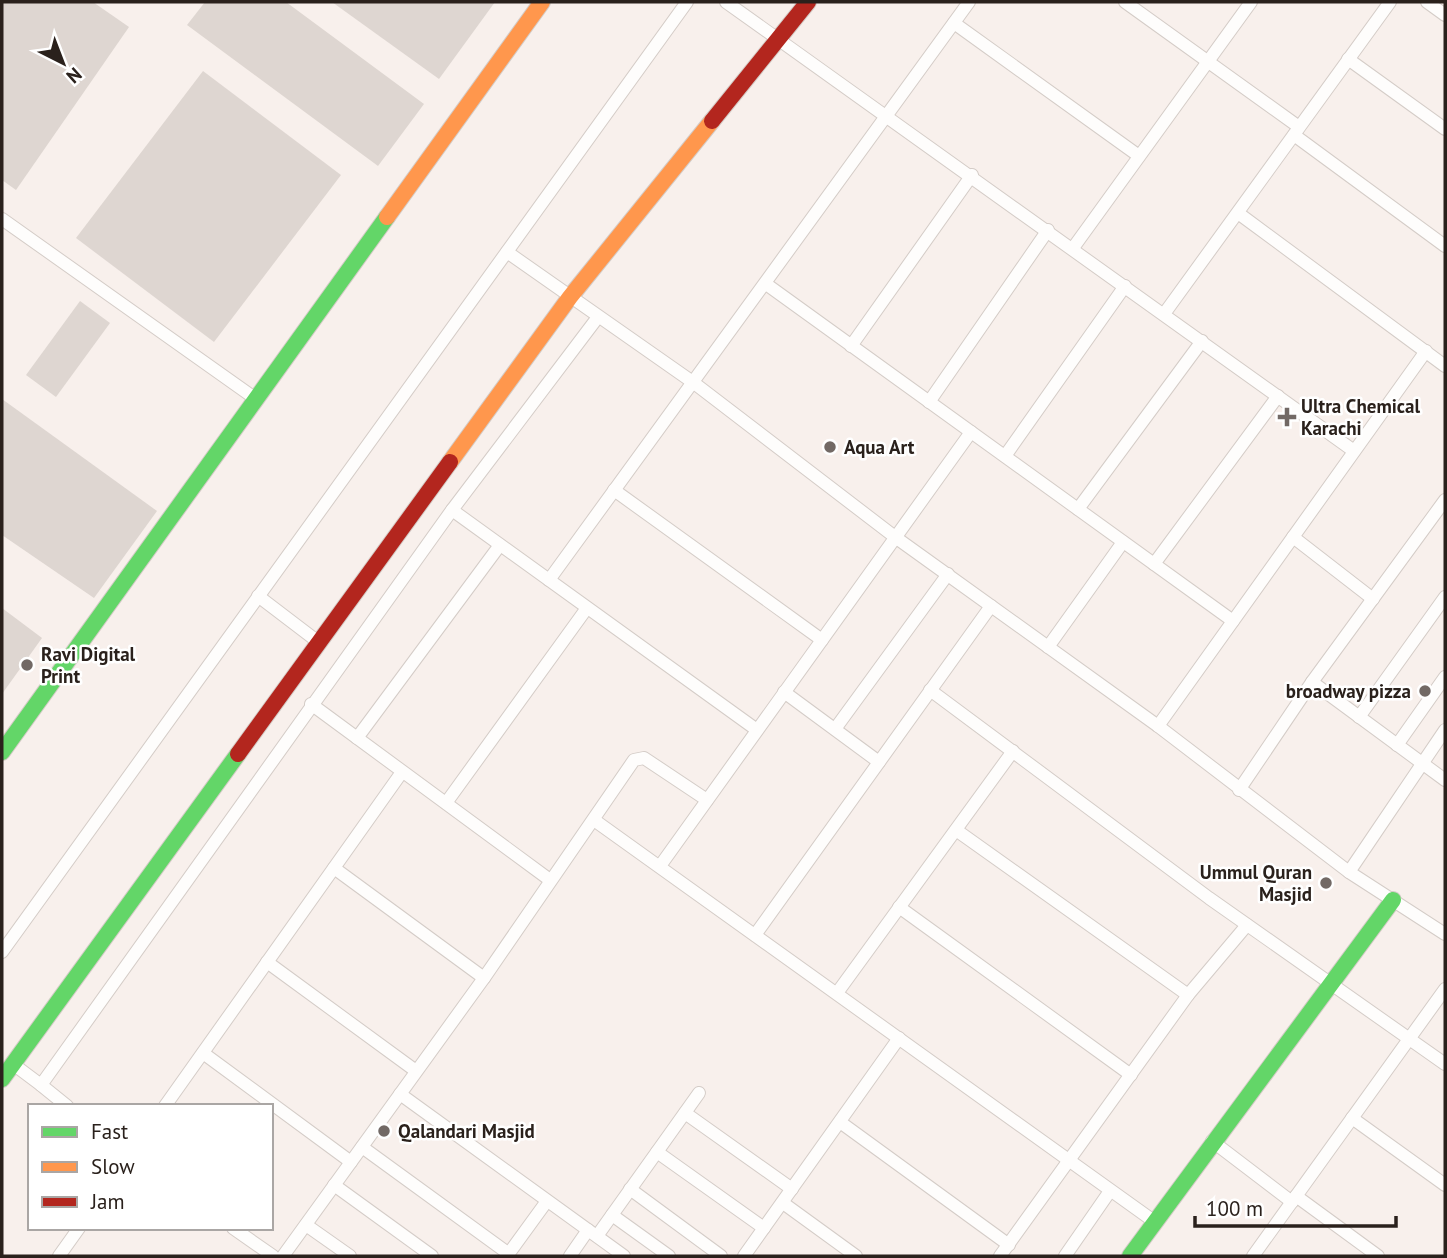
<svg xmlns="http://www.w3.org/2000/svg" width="1447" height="1258" viewBox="0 0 1447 1258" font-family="'PT Sans',sans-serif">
  <rect width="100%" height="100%" fill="#f8f0ec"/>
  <g fill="#ded6d1">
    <polygon points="2,2 93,2 129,27 16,190 2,180"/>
    <polygon points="205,2 286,2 424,104 378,166 187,25"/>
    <polygon points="332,2 495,2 439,79"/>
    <polygon points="203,71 341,175 214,342 76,238"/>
    <polygon points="80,301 110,323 56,397 26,375"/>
    <polygon points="2,399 157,511 94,598 2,535"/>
    <polygon points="2,608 42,638 2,694"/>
  </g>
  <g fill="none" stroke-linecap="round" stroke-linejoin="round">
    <defs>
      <g id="street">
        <polyline points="726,2 1354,451"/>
        <polyline points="1125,2 1299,127"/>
        <polyline points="1427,2 1445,15"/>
        <polyline points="954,23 1139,156"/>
        <polyline points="1348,59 1445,129"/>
        <polyline points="1294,135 1445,246"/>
        <polyline points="1238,213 1445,366"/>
        <polyline points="2,219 256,399"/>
        <polyline points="1073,248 1251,2"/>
        <polyline points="507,252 694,383 895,537 1158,726 1349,872 1445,934"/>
        <polyline points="766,284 1233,621"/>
        <polyline points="1164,314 1390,2"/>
        <polyline points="851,346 972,175"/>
        <polyline points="929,402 1048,230"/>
        <polyline points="1005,456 1125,286"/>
        <polyline points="614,490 822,640"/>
        <polyline points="1078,509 1202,341"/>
        <polyline points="452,510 757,730"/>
        <polyline points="1293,537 1373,599"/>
        <polyline points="1154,564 1278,396"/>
        <polyline points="549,580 969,2"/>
        <polyline points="258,596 317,641"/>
        <polyline points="1048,647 1123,542"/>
        <polyline points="1312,682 1445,780"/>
        <polyline points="930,690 1209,898 1445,1064"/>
        <polyline points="784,692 879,762"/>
        <polyline points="311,704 550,880"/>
        <polyline points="1359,717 1445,597"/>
        <polyline points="1158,726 1426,351"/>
        <polyline points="835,729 948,574"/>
        <polyline points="357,738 500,545"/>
        <polyline points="1397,745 1445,677"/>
        <polyline points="1239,790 1312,682 1445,500"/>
        <polyline points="446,803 587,608"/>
        <polyline points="594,820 1155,1222"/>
        <polyline points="956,830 1188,995"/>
        <polyline points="660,866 971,432"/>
        <polyline points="334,868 484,978"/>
        <polyline points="1349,872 1445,730"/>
        <polyline points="899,907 1131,1075"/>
        <polyline points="755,935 991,606"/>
        <polyline points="2,952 687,2"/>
        <polyline points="267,962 416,1071"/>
        <polyline points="837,993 1013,751"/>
        <polyline points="203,1053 351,1162"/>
        <polyline points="13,1064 41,1085 452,510 598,317"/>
        <polyline points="41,1085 67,1106"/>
        <polyline points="400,1094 624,1256"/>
        <polyline points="165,1106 402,772"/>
        <polyline points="685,1113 792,1189"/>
        <polyline points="1352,1118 1445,1185"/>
        <polyline points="840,1122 1009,1245"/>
        <polyline points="1212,1141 1292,1202"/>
        <polyline points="362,1147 509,1254"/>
        <polyline points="657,1152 764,1228"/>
        <polyline points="334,1185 432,1256"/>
        <polyline points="630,1189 721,1256"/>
        <polyline points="1296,1196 1378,1256"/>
        <polyline points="783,1203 856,1256"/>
        <polyline points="612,1215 669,1256"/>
        <polyline points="306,1225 350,1256"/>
        <polyline points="233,1228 273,1256"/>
        <polyline points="597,1236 699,1093"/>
        <polyline points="59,1256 79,1228"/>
        <polyline points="283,1256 484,978 634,760 644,758 707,800"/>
        <polyline points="507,1256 547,1201"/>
        <polyline points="570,1256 588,1230"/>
        <polyline points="744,1256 899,1038"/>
        <polyline points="1000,1256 1188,995 1247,925"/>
        <polyline points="1065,1256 1110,1191"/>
        <polyline points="1253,1256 1445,989"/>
      </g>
      <g id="fast">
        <polyline points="2,752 387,217"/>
        <polyline points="2,1079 238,754"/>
        <polyline points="1130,1256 1393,900"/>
      </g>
      <g id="slow">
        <polyline points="387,217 542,2"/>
        <polyline points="450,462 570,297 712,121"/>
      </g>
      <g id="jam">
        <polyline points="712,121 808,2"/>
        <polyline points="238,754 450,462"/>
      </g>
    </defs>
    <use href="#street" stroke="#d4ccc7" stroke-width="14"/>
    <use href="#fast" stroke="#d4ccc7" stroke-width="18"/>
    <use href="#slow" stroke="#d4ccc7" stroke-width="18"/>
    <use href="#jam" stroke="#d4ccc7" stroke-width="18"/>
    <use href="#street" stroke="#fefdfc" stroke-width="12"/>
    <use href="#fast" stroke="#63d668" stroke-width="16"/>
    <use href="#slow" stroke="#ff974d" stroke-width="16"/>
    <use href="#jam" stroke="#b3261e" stroke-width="16"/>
  </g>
  <g fill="#726965" stroke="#fff" stroke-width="2.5">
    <path d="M1283.5 406.5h7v7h7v7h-7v7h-7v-7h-7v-7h7z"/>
    <circle cx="830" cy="447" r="7"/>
    <circle cx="27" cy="665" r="7"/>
    <circle cx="1425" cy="691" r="7"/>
    <circle cx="1326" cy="883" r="7"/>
    <circle cx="384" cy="1131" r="7"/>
  </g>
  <g text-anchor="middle" stroke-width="5" stroke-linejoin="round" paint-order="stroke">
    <g font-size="19" font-weight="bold" fill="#2a211c" stroke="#fff" text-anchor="start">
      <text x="1301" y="413">Ultra Chemical<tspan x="1301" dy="22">Karachi</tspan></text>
      <text x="844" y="454">Aqua Art</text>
      <text x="41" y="661">Ravi Digital<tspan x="41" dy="22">Print</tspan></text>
      <text x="1411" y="698" text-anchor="end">broadway pizza</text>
      <text x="1312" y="879" text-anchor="end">Ummul Quran<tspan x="1312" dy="22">Masjid</tspan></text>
      <text x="398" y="1138">Qalandari Masjid</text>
    </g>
  </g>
  <rect width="1447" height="1258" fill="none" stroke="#2a211c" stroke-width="7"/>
  <rect x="28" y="1104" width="245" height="126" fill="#ffffff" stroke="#aaa6a4" stroke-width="2"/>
  <rect x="42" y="1127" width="35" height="10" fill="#63d668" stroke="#aaa6a4" stroke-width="2"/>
  <text x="91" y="1139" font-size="21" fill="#2a211c">Fast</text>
  <rect x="42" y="1162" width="35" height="10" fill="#ff974d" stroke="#aaa6a4" stroke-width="2"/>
  <text x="91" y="1174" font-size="21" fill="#2a211c">Slow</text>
  <rect x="42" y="1197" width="35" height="10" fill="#b3261e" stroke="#aaa6a4" stroke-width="2"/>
  <text x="91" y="1209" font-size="21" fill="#2a211c">Jam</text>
  <g transform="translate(63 63) rotate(138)" stroke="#ffffff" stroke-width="5" paint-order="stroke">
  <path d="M0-5L12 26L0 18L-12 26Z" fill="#2a211c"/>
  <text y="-10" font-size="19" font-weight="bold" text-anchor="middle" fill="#2a211c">N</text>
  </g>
  <path d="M1195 1216v10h201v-10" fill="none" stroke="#2a211c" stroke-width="3.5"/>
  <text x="1206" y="1216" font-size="21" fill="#2a211c" stroke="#ffffff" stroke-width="5" paint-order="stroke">100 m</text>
</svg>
